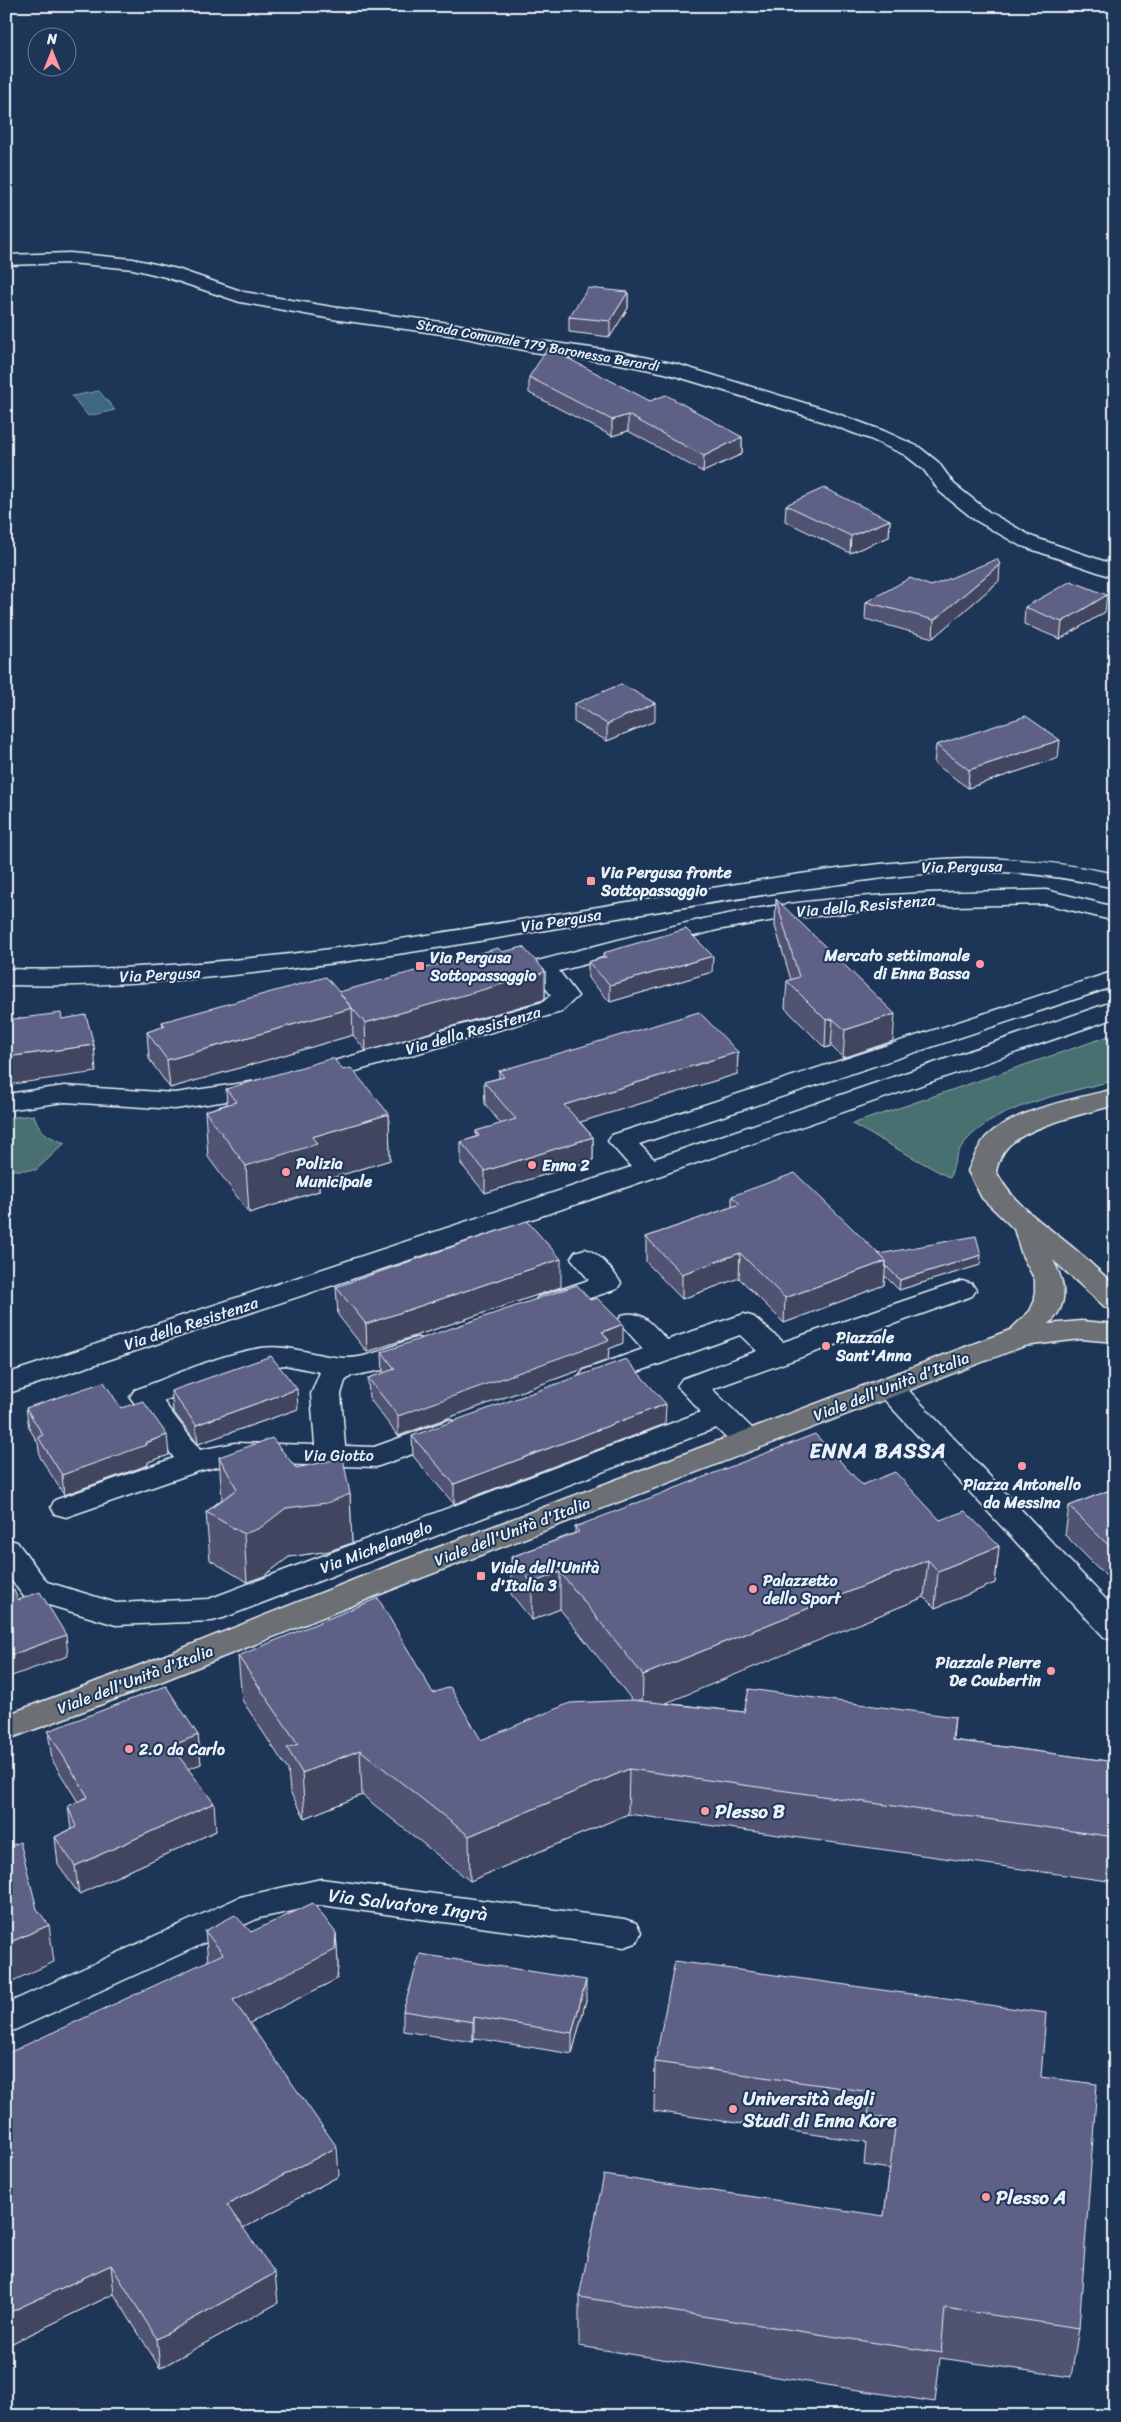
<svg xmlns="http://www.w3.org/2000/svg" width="1121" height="2422" viewBox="0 0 1121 2422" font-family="Sriracha,sans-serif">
  <rect width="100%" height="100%" fill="#1d3557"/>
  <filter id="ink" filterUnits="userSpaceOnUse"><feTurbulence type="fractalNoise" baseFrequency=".02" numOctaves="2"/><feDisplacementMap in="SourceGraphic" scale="10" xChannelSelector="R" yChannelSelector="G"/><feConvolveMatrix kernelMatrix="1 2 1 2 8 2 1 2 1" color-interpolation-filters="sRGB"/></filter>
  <g filter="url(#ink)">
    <g fill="#4a6f71" stroke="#99b0b4">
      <path d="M1115 1034V1080C1069 1093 987 1106 960 1149 955 1157 953 1169 950 1178L852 1124Z"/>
      <path d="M34 1115C40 1133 47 1136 65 1143L36 1170H6V1118Z"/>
    </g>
    <polygon fill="#3c6880" stroke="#819fb0" points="99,391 115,410 88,416 72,396"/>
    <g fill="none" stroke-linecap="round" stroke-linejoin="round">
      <defs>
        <g id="minor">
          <polygon points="70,253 133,259 177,269 244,292 332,307 456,324 533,340 620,352 676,364 824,409 884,431 919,447 938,462 954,484 989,512 1033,537 1115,565 1115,578 1019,545 975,520 940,492 924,470 905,455 870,439 810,417 665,373 620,364 533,352 456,336 332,319 240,302 165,277 133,269 70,263 6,265 6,255"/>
          <path d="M1046 890 1115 907V921L1046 904 907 907 775 920 717 930 559 971 578 996 561 1012 304 1086 295 1084 291 1078 295 1072 543 1002 551 995 530 967 534 962C613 942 693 918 774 906 864 893 955 892 1046 890Z"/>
          <polygon points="1115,971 1115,986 639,1144 654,1159 1115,1001 1115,1018 592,1199 6,1394 6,1374 631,1167 608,1141 612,1135"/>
          <polygon points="263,1080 272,1082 276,1088 272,1094 175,1109 65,1102 6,1110 6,1094 65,1086 175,1093"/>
          <path d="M585 1249C600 1253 612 1270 621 1283L617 1289 548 1312 538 1309 534 1303 538 1297 589 1280 571 1258 575 1252Z"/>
          <path d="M962 1281 972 1284 976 1290 972 1296 712 1389 758 1434 762 1441 758 1448C738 1454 730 1441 716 1428L223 1618 212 1621 116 1625 25 1598 6 1573V1539L17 1542 47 1582 116 1603 209 1599 701 1412 677 1386 682 1379 757 1351 740 1335 604 1384 594 1387 584 1384 579 1377 584 1370 643 1349 618 1321 622 1315C643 1309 653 1326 667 1340L744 1314 754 1317 783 1342Z"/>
          <path d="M417 1338 427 1340 431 1347 427 1354 382 1370 351 1376 345 1381 341 1394 345 1446 374 1447 449 1420 460 1423 464 1430 460 1437 376 1467 235 1463 199 1471 66 1517 55 1514 51 1507 55 1500 174 1458 130 1397 135 1390C176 1375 217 1355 261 1348 290 1344 315 1356 344 1358 370 1359 393 1344 417 1338ZM285 1365 320 1372 311 1394 315 1445 235 1443 200 1450 163 1401 248 1370Z"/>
          <polygon points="889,1377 899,1380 1115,1609 1115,1640 1104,1637 879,1394 874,1387 879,1380"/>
          <polygon points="321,1879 624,1919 636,1923 641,1933 636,1943 624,1947 321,1905 259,1918 6,2034 6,2004 240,1897"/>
        </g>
        <path id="secondary" d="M964 858C1016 858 1065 863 1115 874V888C1078 880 1041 874 1004 872 942 869 880 878 819 887 758 895 697 905 636 915 428 949 218 990 6 985V969C224 975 438 933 652 898 755 881 859 862 964 858Z"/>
        <path id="primary" d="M1115 1089V1105C1087 1113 1022 1127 1005 1150 1000 1156 998 1164 996 1171 1011 1202 1039 1220 1066 1242 1083 1255 1098 1271 1115 1285V1310L1105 1307 1053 1260C1065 1283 1070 1304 1049 1324L1081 1321 1115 1324V1342L1081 1339 1024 1346 403 1585 150 1686 6 1740V1715L128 1670 381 1569 1010 1330 1030 1311 1035 1300V1280L1022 1255 1014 1229 982 1198 968 1171C973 1159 978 1147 986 1137 1013 1110 1078 1098 1115 1089Z"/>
      </defs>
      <use href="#minor" stroke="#e8f1f8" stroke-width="3"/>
      <use href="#secondary" stroke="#e8f1f8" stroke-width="3"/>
      <use href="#primary" stroke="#e8f1f8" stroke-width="3"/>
      <use href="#minor" fill="#1d3557" fill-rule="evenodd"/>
      <use href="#secondary" fill="#1d3557" fill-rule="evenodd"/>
      <use href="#primary" fill="#6c6f75" fill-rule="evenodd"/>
    </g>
    <g fill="#515373" stroke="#e8f1f8">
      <polygon points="628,292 628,308 610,337 569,332 569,317"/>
      <polygon points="529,377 650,401 742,437 742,454 703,472 628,431 612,436 529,393"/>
      <polygon points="786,505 890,520 889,537 850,553 785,521"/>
      <polygon points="999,581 933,638 865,619 866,602 931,586"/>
      <polygon points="1025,607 1105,612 1060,639 1024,624"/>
      <polygon points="574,704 655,721 607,741 574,722"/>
      <polygon points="936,745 1058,758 968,788 934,763"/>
      <polygon points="776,899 893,1041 843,1058 831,1046 825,1048 785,1008 787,981 791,980 775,926"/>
      <polygon points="502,952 545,971 545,998 543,1000 366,1051 353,1035 170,1088 149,1059 147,1032 163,1027 162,1022 339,992"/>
      <polygon points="603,953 712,972 610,1002 588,978 588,962 603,957"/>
      <polygon points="738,1052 737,1074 580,1122 593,1137 593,1160 485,1193 461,1164 461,1142 476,1137 476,1131 501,1124 485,1104 484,1082 499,1078 499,1071"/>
      <polygon points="343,1070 389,1114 390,1160 319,1182 319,1191 249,1213 208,1157 205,1111 227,1104 226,1089"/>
      <polygon points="732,1196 879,1254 980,1265 899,1290 885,1276 884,1285 784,1323 739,1278 682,1299 646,1262 646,1237 732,1207"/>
      <polygon points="336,1287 561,1287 367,1352 338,1315"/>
      <polygon points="623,1343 609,1349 608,1360 398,1436 369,1398 368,1378 384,1373 383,1372 382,1352"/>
      <polygon points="171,1391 298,1409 198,1444 173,1411"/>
      <polygon points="26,1408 121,1408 169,1455 148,1462 148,1465 64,1495 40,1457 38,1443 29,1428"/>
      <polygon points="665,1424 454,1504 413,1456 412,1436"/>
      <polygon points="219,1457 296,1468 350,1494 352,1543 329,1551 289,1557 264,1576 247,1582 210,1560 206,1512 222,1499"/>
      <polygon points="862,1485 999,1546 995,1583 935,1608 924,1597 664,1703 744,1712 955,1717 953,1740 1115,1762 1115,1882 628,1814 470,1881 362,1795 305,1818 290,1792 288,1770 242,1700 238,1656 433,1693 481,1740 632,1700 560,1609 532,1620 511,1594 511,1557 575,1533 575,1527"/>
      <polygon points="1115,1488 1115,1585 1065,1535 1069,1506"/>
      <polygon points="48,1731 198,1735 201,1764 188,1768 216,1831 79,1894 58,1865 55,1837 71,1829 68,1806 78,1802 52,1760"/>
      <polygon points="205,1931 336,1933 338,1963 337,1979 249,2023 339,2176 243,2228 278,2303 160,2368 114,2294 6,2346 208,1961"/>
      <polygon points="586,2000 572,2054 474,2038 473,2042 403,2031 403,2011"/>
      <polygon points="655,2062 1041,2077 1079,2328 1071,2377 940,2358 935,2402 579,2346 579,2297 884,2216 890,2169 864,2165 866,2142 654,2111"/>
    </g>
    <g fill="#42445e" stroke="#e8f1f8">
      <polygon points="628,292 628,308 610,337 610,321"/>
      <polygon points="628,415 628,431 612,436 612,420"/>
      <polygon points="742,437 742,454 703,472 704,456"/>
      <polygon points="890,520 889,537 850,553 851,536"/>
      <polygon points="1000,564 999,581 933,638 934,620"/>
      <polygon points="1107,595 1105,612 1060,639 1062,622"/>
      <polygon points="655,703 655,721 607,741 607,724"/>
      <polygon points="1060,740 1058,758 968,788 969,770"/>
      <polygon points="713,956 712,972 610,1002 610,985"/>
      <polygon points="545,971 545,998 543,1000 366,1051 365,1023"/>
      <polygon points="352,1008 353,1035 170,1088 167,1060"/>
      <polygon points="895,1014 893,1041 843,1058 845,1030"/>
      <polygon points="833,1019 831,1046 825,1048 826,1020"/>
      <polygon points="94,1045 96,1072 6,1085 6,1057"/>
      <polygon points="738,1052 737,1074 564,1127 564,1105"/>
      <polygon points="389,1114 390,1160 319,1182 319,1191 249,1213 246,1166 312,1137"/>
      <polygon points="593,1137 593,1160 485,1193 485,1171"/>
      <polygon points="740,1253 739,1278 682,1299 682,1274"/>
      <polygon points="981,1255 980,1265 899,1290 900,1280"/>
      <polygon points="561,1259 561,1287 367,1352 366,1324"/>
      <polygon points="886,1261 884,1285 784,1323 785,1298"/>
      <polygon points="623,1324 623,1343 609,1349 608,1360 398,1436 398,1416"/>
      <polygon points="297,1389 298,1409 198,1444 196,1425"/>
      <polygon points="666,1404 665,1424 454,1504 454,1484"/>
      <polygon points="167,1435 169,1455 148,1462 148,1465 64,1495 62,1475"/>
      <polygon points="350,1494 352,1543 329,1551 289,1557 264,1576 247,1582 244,1534 286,1508"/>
      <polygon points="999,1546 995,1583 935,1608 938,1571"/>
      <polygon points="928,1560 924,1597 642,1713 643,1675"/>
      <polygon points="560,1572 560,1609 532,1620 532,1583"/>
      <polygon points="66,1635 68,1656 6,1678 6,1657"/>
      <polygon points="198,1735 201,1764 174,1774 171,1746"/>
      <polygon points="360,1750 362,1795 305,1818 302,1773"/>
      <polygon points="629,1769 628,1814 470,1881 469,1836"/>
      <polygon points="214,1803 216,1831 79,1894 75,1866"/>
      <polygon points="49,1925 54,1962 6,1984 6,1944"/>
      <polygon points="336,1933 338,1963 337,1979 236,2030 233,2000"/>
      <polygon points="586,1980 586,2000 572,2054 572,2033"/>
      <polygon points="474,2017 474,2038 473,2042 473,2022"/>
      <polygon points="337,2147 339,2176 230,2235 227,2205"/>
      <polygon points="111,2265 114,2294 6,2346 6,2314"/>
      <polygon points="275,2273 278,2303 160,2368 157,2339"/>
    </g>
    <g fill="#5e6186" stroke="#e8f1f8">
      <polygon points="588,288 628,292 610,321 569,317"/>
      <polygon points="548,348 650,401 666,395 742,437 704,456 628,415 612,420 529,377"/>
      <polygon points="824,488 890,520 851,536 786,505"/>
      <polygon points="997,559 1000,564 934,620 866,602 910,578 931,586"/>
      <polygon points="1071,581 1107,595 1062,622 1025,607"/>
      <polygon points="621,684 655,703 607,724 574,704"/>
      <polygon points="1026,716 1060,740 969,770 936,745"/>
      <polygon points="776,899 895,1014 845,1030 833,1019 826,1020 787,981 799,977"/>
      <polygon points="686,929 713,956 610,985 588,962 606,957 603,953"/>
      <polygon points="523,947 545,971 542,973 365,1023 340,994 352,1008 167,1060 147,1032 165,1026 162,1022 326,977 339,992 498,948 502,952"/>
      <polygon points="699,1012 738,1052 564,1105 593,1137 485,1171 461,1142 479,1136 476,1131 516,1119 484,1082 504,1077 499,1071"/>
      <polygon points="61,1013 62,1019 86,1015 94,1045 6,1057 6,1020"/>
      <polygon points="333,1058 343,1070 351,1068 389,1114 312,1137 317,1144 246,1166 205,1111 236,1102 226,1089"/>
      <polygon points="795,1173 886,1261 785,1298 740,1253 682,1274 646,1237 740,1204 732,1196"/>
      <polygon points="527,1221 561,1259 366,1324 336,1287"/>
      <polygon points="976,1236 981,1255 900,1280 886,1266 886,1261 879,1254"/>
      <polygon points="577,1285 590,1300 597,1298 623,1324 602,1332 609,1340 398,1416 368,1378 395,1369 382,1352"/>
      <polygon points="271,1356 297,1389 196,1425 171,1391"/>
      <polygon points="626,1359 666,1404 454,1484 412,1436"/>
      <polygon points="104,1382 121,1408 143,1401 167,1435 145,1443 146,1445 62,1475 38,1437 43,1435 26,1408"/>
      <polygon points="815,1434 862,1485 895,1472 940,1520 965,1511 999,1546 938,1571 928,1560 643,1675 560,1572 532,1583 511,1557 579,1532 575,1527"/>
      <polygon points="272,1438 296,1468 343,1458 350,1494 327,1503 286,1508 260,1528 244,1534 206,1512 237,1489 219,1457"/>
      <polygon points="1115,1488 1115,1552 1069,1506"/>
      <polygon points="14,1590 18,1600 40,1592 66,1635 6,1657 6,1593"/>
      <polygon points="378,1598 433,1693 450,1687 481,1740 570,1703 632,1700 744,1712 749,1689 955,1717 952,1740 1115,1762 1115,1837 629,1769 469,1836 360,1750 302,1773 287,1748 298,1744 238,1656"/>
      <polygon points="166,1686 198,1735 171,1746 214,1803 75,1866 55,1837 76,1827 68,1806 88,1797 48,1731"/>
      <polygon points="20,1842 37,1909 49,1925 6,1944 6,1848"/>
      <polygon points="313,1903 336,1933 335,1950 233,2000 337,2147 227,2205 275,2273 157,2339 111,2265 6,2314 6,2054 223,1954 205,1931 235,1915 251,1932"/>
      <polygon points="420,1954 586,1980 572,2033 474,2017 473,2022 403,2011"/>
      <polygon points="675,1961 1046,2013 1041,2077 1097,2084 1079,2328 945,2308 941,2353 579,2297 604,2175 884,2216 896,2119 868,2116 871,2092 655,2062"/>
    </g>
  </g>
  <g fill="#ff9aa2" stroke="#1d3557" stroke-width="2">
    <rect x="586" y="876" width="10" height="10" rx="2.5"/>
    <circle cx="980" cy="964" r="5"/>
    <rect x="415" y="961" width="10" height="10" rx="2.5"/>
    <circle cx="532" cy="1165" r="5"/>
    <circle cx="286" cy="1172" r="5"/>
    <circle cx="826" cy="1346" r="5"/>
    <circle cx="1022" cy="1466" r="5"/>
    <rect x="476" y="1571" width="10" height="10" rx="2.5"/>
    <circle cx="753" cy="1589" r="5"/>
    <circle cx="1051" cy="1671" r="5"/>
    <circle cx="129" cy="1749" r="5"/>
    <circle cx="705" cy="1811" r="5"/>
    <circle cx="733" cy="2109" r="5"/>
    <circle cx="986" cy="2197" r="5"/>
  </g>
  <g text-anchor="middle" stroke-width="4" stroke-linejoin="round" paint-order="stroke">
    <g font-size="14" fill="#e8f1f8" stroke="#1d3557">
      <text transform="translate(538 345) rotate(10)" y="5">Strada Comunale 179 Baronessa Berardi</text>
    </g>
    <g font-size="16" fill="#e8f1f8" stroke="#1d3557">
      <text transform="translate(962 866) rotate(-1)" y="6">Via Pergusa</text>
      <text transform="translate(866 905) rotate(-5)" y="6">Via della Resistenza</text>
      <text transform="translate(561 920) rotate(-9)" y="6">Via Pergusa</text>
      <text transform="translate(160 974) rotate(-3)" y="6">Via Pergusa</text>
      <text transform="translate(473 1030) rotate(-16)" y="6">Via della Resistenza</text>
      <text transform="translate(191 1323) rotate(-18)" y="6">Via della Resistenza</text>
      <text transform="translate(891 1386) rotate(-21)" y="6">Viale dell'Unità d'Italia</text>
      <text x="339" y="1461">Via Giotto</text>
      <text transform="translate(512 1531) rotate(-21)" y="6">Viale dell'Unità d'Italia</text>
      <text transform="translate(376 1547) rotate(-21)" y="6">Via Michelangelo</text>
      <text transform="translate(135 1679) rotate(-21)" y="6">Viale dell'Unità d'Italia</text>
    </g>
    <g font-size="16" font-weight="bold" fill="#e8f1f8" stroke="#1d3557" text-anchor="start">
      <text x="601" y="878">Via Pergusa fronte<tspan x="601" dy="18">Sottopassaggio</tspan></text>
      <text x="970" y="961" text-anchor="end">Mercato settimanale<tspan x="970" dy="18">di Enna Bassa</tspan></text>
      <text x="430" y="963">Via Pergusa<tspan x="430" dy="18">Sottopassaggio</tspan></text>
      <text x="296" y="1169">Polizia<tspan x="296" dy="18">Municipale</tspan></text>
      <text x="542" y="1171">Enna 2</text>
      <text x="836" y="1343">Piazzale<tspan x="836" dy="18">Sant'Anna</tspan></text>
      <text x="1022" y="1490" text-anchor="middle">Piazza Antonello<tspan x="1022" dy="18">da Messina</tspan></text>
      <text x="491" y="1573">Viale dell'Unità<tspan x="491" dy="18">d'Italia 3</tspan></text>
      <text x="763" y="1586">Palazzetto<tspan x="763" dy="18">dello Sport</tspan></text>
      <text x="1041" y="1668" text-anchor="end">Piazzale Pierre<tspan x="1041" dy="18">De Coubertin</tspan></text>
      <text x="139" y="1755">2.0 da Carlo</text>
    </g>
    <g font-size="19" font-weight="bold" fill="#e8f1f8" stroke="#1d3557" text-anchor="start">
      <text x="715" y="1818">Plesso B</text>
      <text x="743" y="2105">Università degli<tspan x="743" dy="22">Studi di Enna Kore</tspan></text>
      <text x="996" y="2204">Plesso A</text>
    </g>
    <g font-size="19" fill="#e8f1f8" stroke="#1d3557">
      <text transform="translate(408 1904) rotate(7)" y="7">Via Salvatore Ingrà</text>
    </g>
    <g font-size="21" font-weight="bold" letter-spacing="1" fill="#e8f1f8" stroke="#1d3557">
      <text x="878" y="1458">ENNA BASSA</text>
    </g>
  </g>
  <rect width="1121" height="2422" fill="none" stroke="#1d3557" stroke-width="25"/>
  <rect x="12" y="12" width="1096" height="2397" fill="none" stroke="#e8f1f8" stroke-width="2" filter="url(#ink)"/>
  <g transform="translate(52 52)"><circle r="24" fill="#1d3557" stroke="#6e8097"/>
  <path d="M0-4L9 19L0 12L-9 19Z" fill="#ff9aa2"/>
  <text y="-8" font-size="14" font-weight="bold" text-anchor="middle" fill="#e8f1f8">N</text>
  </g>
</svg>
